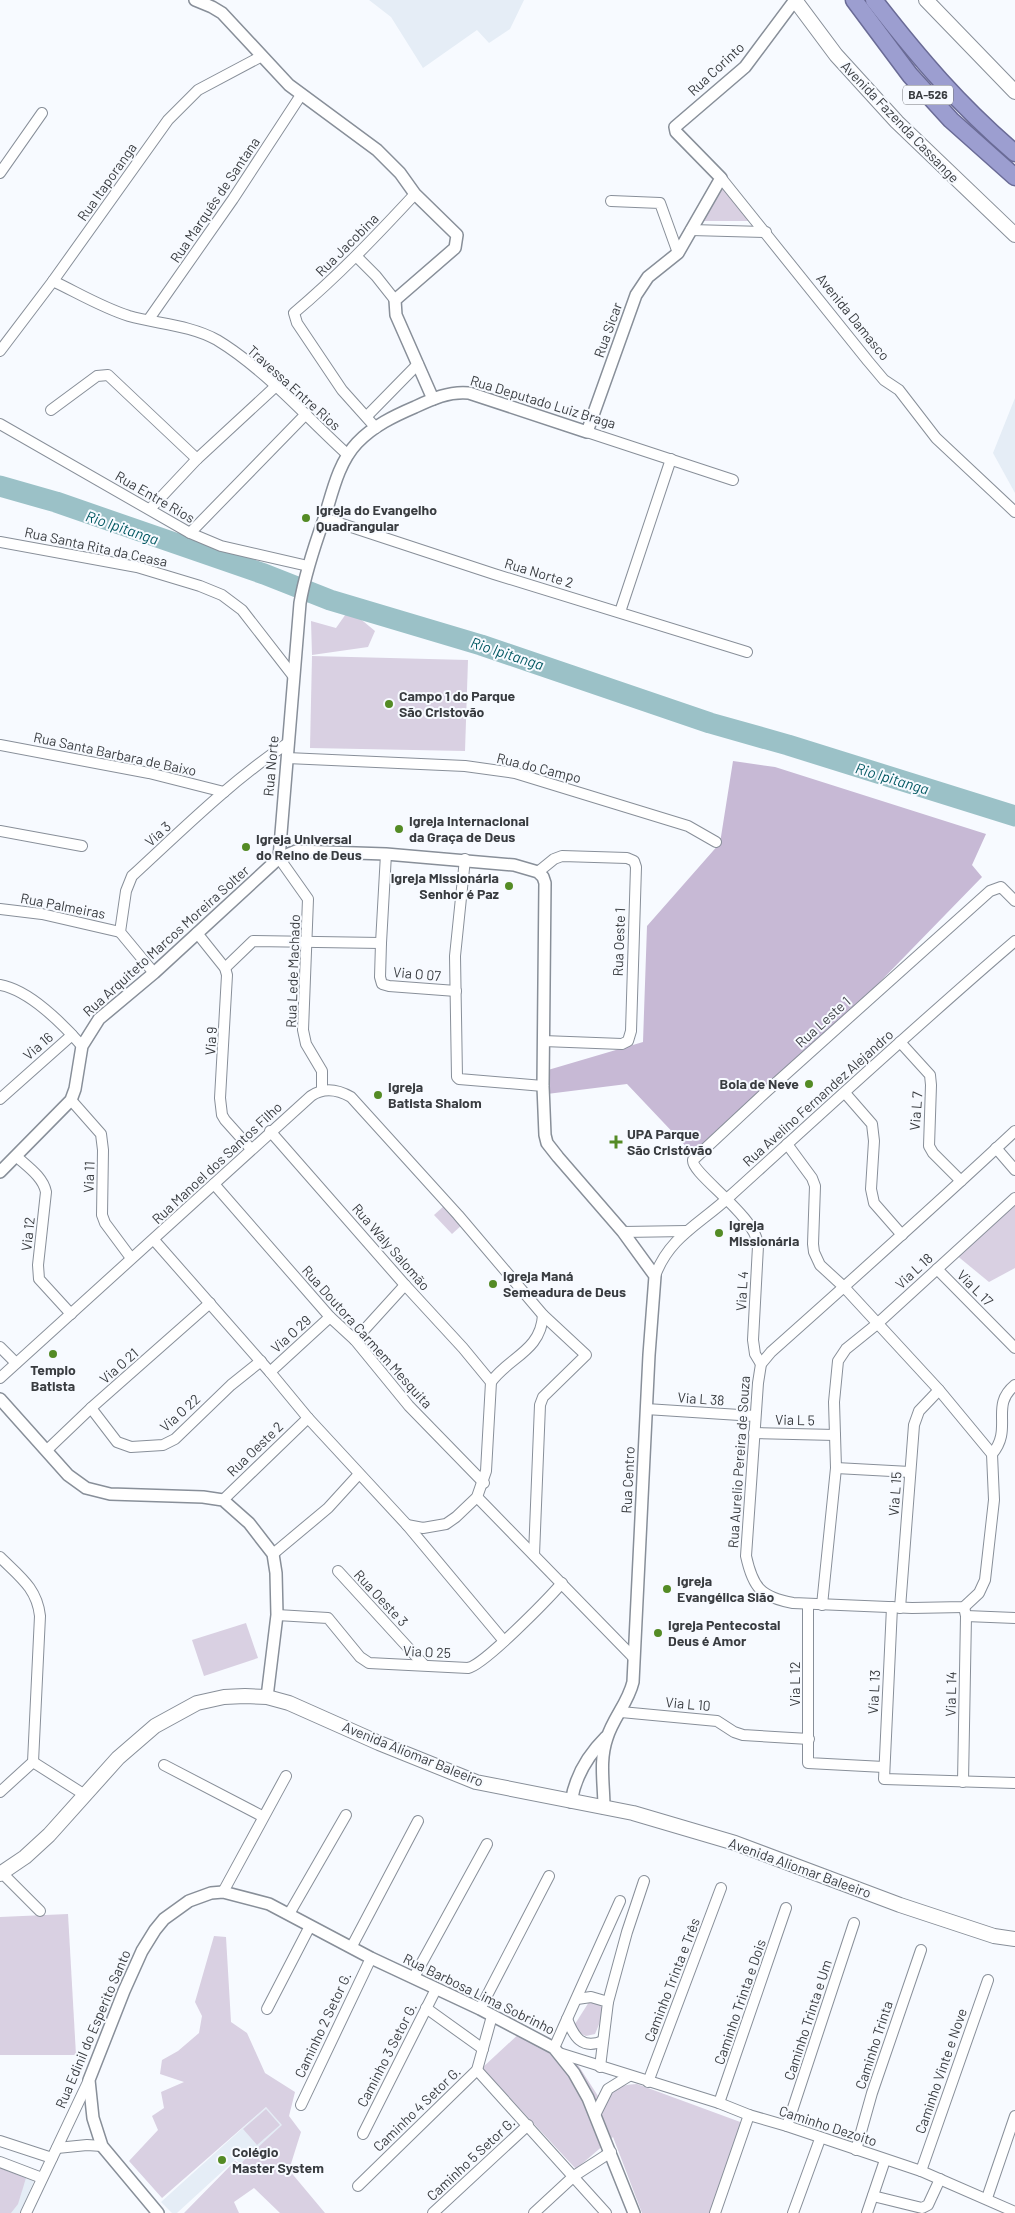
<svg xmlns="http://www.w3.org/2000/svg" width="1015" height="2213" viewBox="0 0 1015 2213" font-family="Barlow,sans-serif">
  <rect width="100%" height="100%" fill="#f7faff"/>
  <g fill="#e5edf6">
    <polygon points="369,0 524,0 510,29 489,43 477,30 423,68 391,17"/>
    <polygon points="1015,398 1015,493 993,453"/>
    <polygon points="266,2107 283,2125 240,2164 236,2159 177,2213 172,2213 161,2202"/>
    <polygon points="0,2164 36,2176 20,2213 0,2213"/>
  </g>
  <g fill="#d9d0e2">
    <polygon points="721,186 750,221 700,221"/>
    <polygon points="348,611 352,612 375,631 368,647 312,655 311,621 336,628"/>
    <polygon points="312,656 468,660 465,751 310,748"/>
    <polygon points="1015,1200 1015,1268 989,1282 955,1254"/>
    <polygon points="445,1205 463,1224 452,1234 434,1215"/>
    <polygon points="246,1623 258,1658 204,1676 192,1640"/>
    <polygon points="68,1914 76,2055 0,2055 0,1917"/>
    <polygon points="214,1936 226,1937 231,2022 247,2033 265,2073 295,2092 289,2116 301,2132 289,2170 325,2213 280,2213 254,2188 234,2202 239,2213 184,2213 235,2161 240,2164 282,2125 266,2107 162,2198 129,2161 158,2130 152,2116 164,2108 161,2092 184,2082 160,2074 162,2060 178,2051 199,2033 202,2016 195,2002"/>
    <polygon points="589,2002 598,2003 605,2010 595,2034 586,2036 579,2033 575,2024"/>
    <path d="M522 2031 569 2051 598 2096 601 2105C614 2089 617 2085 637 2084L743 2123 711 2213H642L613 2137 576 2169 482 2068Z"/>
    <polygon points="266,2109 280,2125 257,2145 243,2129"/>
    <polygon points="0,2168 26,2178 18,2204 11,2213 0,2213"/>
  </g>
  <polygon fill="#c7b9d5" points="733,761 775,767 986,834 972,865 982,877 800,1064 698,1159 627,1084 547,1094 548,1070 643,1042 647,926 720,843"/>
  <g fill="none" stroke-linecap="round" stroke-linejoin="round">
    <polyline stroke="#9bc1c7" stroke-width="21" points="0,486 56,502 264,574 330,600 481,645 710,723 788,745 1015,816"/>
    <defs>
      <g id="minor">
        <polyline points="0,173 42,113"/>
        <polyline points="721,178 868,361 884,380 899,390 936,438 1015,512"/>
        <polyline points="611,201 660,203 678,253"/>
        <polyline points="691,230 766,232"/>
        <polyline points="357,257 376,276 395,300"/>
        <path d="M53 281C78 293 103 308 129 316 158 324 190 325 217 340 265 369 306 417 348 455"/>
        <polyline points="149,319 233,199 301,95"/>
        <polyline points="0,351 53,281 168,120 198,90 262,56"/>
        <polyline points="51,410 97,376 108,375 197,459"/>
        <polyline points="367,416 418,364"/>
        <polyline points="0,424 190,533 221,546 308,566"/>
        <path d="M376 428 342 390 297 323 294 313C338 276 376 236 415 194"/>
        <polyline points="587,432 733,480"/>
        <polyline points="150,509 197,459 276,386"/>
        <polyline points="324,518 494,574 747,652"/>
        <polyline points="190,533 306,414"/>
        <polyline points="0,542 137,567 200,586 222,595 242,610 294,677"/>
        <polyline points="620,612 671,459"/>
        <polyline points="0,745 149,773 224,792"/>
        <polyline points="287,758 465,766 515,773 688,826 716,842"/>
        <polyline points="0,831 82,846"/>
        <polyline points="386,854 381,943 380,977 382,984 389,986 456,991"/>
        <polyline points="279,858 308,899 303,1030 306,1044 322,1071 322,1090"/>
        <polyline points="465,859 455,956 457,1077 459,1079 543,1086"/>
        <polyline points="538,872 554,859 562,856 627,858 634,861 636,867 631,1031 628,1041 622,1044 543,1041"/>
        <polyline points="0,909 42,914 120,932"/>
        <polyline points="197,933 225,968 227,975 220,1098 222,1115 225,1120 251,1149"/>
        <polyline points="225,968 253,941 381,943"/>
        <path d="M154 973 120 932 126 891 132 876C182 830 231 781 288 743"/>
        <path d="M0 985C29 990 63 1024 82 1046"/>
        <polyline points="900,1042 930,1075 931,1085 929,1146 933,1153 961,1181"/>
        <polyline points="845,1093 872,1124 874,1141 871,1189 874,1203 902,1235"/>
        <polyline points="0,1099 72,1035"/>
        <polyline points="71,1100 101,1134 103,1150 102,1215 105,1223 131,1258"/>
        <polyline points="270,1131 405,1285 463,1348 491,1382"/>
        <path d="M787 1144 812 1178 815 1186 813 1244 814 1252 820 1265 844 1287 939 1390 992 1454 994 1500 985 1580 979 1593 964 1607 912 1608 793 1603C761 1597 753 1588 746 1556L758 1383 761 1364 771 1352C853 1279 935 1206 1015 1131"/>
        <polyline points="996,1148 1015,1170"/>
        <path d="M17 1157C28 1167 43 1177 46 1192L38 1265 39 1279 71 1314"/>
        <polyline points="214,1184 330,1317 355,1340 409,1406 484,1483"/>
        <polyline points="623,1232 687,1231"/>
        <polyline points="154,1240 270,1372 308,1418 407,1525 504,1641"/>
        <polyline points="937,1269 1015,1348"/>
        <path d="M655 1276C669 1237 700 1224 729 1197 824 1111 918 1024 1015 941"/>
        <polyline points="355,1340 405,1285"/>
        <polyline points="0,1347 16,1363"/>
        <path d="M761 1364 755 1354 753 1340 758 1246C757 1216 691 1174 693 1160L767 1091 990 891 1001 887 1015 901"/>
        <polyline points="270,1372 330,1317"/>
        <path d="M0 1378 311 1096C324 1087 337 1089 351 1097L458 1215 543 1315 586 1355 543 1397 540 1405 534 1555"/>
        <polyline points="91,1408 117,1442 131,1447 163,1445 175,1439 231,1385 261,1361"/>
        <polyline points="646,1409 755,1416"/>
        <polyline points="754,1433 835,1435"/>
        <polyline points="47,1450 91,1408 210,1303"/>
        <path d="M992 1454C1014 1428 989 1406 1015 1385"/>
        <polyline points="836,1468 910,1472"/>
        <polyline points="477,1497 634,1658"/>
        <polyline points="223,1500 308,1418"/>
        <path d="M407 1525 423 1528 446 1524 456 1517 477 1497 486 1471 491 1382C509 1357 541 1351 543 1315"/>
        <polyline points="273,1554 328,1508 359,1474"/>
        <path d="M0 1557C19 1576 37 1588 40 1616L33 1762 0 1792"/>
        <polyline points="338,1571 424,1665"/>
        <polyline points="808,1604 808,1763 884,1767"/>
        <polyline points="822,1605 836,1468 834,1402 838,1361 846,1349 877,1324 1015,1198"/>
        <polyline points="892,1607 884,1779 1015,1783"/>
        <polyline points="900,1608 914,1425 919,1411 939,1390"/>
        <path d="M277 1615 328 1618 360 1657 369 1663 468 1668C484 1665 548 1599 562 1583"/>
        <polyline points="966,1616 1015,1618"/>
        <polyline points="621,1712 717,1721 734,1732 743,1735 809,1739"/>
        <polyline points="33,1762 85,1795"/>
        <polyline points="164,1765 262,1816"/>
        <polyline points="963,1782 966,1616 964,1607"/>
        <polyline points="2,1873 40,1911"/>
        <polyline points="223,1892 286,1776"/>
        <polyline points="289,1914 346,1815"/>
        <polyline points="352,1946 418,1821"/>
        <polyline points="414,1977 487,1844"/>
        <polyline points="577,1999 591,1997 608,2002 600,2067"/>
        <polyline points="608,2002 627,1932 644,1881"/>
        <polyline points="426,2008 483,2049"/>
        <polyline points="267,2009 310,1926"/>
        <polyline points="480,2009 549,1876"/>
        <path d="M567 2019C574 2037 582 2050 603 2041"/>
        <polyline points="554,2048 620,1901"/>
        <polyline points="559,2053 719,2103 749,2115 787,2126 921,2171 1015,2212"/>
        <polyline points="477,2070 606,2213"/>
        <polyline points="648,2082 721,1888"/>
        <polyline points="719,2103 786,1908"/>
        <polyline points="301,2105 371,1958"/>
        <polyline points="595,2115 608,2089 629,2076"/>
        <polyline points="787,2126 854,1923"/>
        <polyline points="363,2134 436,1989"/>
        <polyline points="0,2141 52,2158"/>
        <polyline points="57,2148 87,2145 102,2146"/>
        <polyline points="856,2150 872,2093 921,1950"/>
        <polyline points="0,2162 42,2178"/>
        <polyline points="921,2171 988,1980"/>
        <polyline points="358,2186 477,2070 492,2016"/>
        <polyline points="873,2196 922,2208 928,2205 940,2179"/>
        <polyline points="987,2198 1015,2116"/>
        <polyline points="26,2213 89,2080"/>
        <polyline points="433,2213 528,2125"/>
        <polyline points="534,2213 574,2176 611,2152"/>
        <polyline points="715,2213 749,2115"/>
        <polyline points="793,2213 820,2139"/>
        <polyline points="867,2213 885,2160"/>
      </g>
      <g id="tertiary">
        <polyline points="195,0 212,7 222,13 289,85 377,150 400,173 415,194 457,235 455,248 395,300 396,315 433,399"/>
        <path d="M279 858 300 603C305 574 314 547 324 519 332 494 338 463 357 443 373 426 394 416 415 407 432 399 449 391 469 393L587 432 636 295 648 277 678 253 721 178 676 132 675 127 745 67 795 0"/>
        <path d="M0 1172 71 1100 75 1089 82 1046 99 1019 154 973 279 858 296 851 386 854 514 865 538 872 543 877 545 883 543 1086 545 1135 547 1143 558 1157 623 1232 655 1276 649 1355 633 1682C628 1703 613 1718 607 1738 599 1761 604 1784 604 1808"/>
        <polyline points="0,1399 68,1475 86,1488 110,1494 203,1497 223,1500 249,1523 273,1554 276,1573 277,1615 267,1697"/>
        <path d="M571 1802C575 1777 588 1755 606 1737"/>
        <polyline points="158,2213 102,2146 93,2118 89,2080 124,1991 142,1951 155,1930 164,1919 189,1901 211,1893 223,1892 269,1904 371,1958 480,2009 554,2048 574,2073 588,2098 634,2213"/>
      </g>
      <g id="secondary">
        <polyline points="795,0 836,55 897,122 1015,235"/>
        <polyline points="926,0 1015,92"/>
        <polyline points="0,1874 25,1857 49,1835 118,1758 155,1726 197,1703 224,1697 245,1696 267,1697 289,1703 379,1743 476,1782 633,1813 735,1843 900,1905 994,1936 1015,1939"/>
      </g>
      <g id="trunk">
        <polyline points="854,0 910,75 951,120 1015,177"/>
        <path d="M874 0C919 58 959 105 1015 153"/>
      </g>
    </defs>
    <use href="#minor" stroke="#888f99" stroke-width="12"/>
    <use href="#tertiary" stroke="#888f99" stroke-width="14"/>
    <use href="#secondary" stroke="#888f99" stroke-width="16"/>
    <use href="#trunk" stroke="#6a6b96" stroke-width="19"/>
    <use href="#minor" stroke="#fff" stroke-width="10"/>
    <use href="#tertiary" stroke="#fff" stroke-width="11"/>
    <use href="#secondary" stroke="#fff" stroke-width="14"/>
    <use href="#trunk" stroke="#9c9ed0" stroke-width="16"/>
  </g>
  <g fill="#548b25" stroke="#f7faff" stroke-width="2">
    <circle cx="306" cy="518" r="5"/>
    <circle cx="389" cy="704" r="5"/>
    <circle cx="399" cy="829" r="5"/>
    <circle cx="246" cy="847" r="5"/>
    <circle cx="509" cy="886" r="5"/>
    <circle cx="809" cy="1084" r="5"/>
    <circle cx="378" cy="1095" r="5"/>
    <path d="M613.5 1134.5h5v5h5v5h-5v5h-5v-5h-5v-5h5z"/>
    <circle cx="719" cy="1233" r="5"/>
    <circle cx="493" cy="1284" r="5"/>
    <circle cx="53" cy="1354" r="5"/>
    <circle cx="667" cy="1589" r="5"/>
    <circle cx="658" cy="1633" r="5"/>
    <circle cx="222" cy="2160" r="5"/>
  </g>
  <g text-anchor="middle" stroke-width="4" stroke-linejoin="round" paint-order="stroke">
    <rect fill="#f7faff" stroke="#727579" stroke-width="1" x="903" y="85.5" width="50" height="19" rx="4"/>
    <g font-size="12" font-weight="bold" fill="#393c40">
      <text x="928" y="99">BA-526</text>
    </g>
    <g font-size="14" fill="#393c40" stroke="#f7faff">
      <text transform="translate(716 69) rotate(-43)" y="5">Rua Corinto</text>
      <text transform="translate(900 122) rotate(46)" y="5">Avenida Fazenda Cassange</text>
      <text transform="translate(107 182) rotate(-55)" y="5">Rua Itaporanga</text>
      <text transform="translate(215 200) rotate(-56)" y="5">Rua Marquês de Santana</text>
      <text transform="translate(347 245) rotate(-45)" y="5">Rua Jacobina</text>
      <text transform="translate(853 317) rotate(51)" y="5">Avenida Damasco</text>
      <text transform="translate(608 330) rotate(-70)" y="5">Rua Sicar</text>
      <text transform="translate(294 388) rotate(42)" y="5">Travessa Entre Rios</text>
      <text transform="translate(543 402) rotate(17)" y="5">Rua Deputado Luiz Braga</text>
      <text transform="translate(155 497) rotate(30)" y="5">Rua Entre Rios</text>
      <text transform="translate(96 547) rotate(12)" y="5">Rua Santa Rita da Ceasa</text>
      <text transform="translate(539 573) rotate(17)" y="5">Rua Norte 2</text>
      <text transform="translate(115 754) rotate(12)" y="5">Rua Santa Barbara de Baixo</text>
      <text transform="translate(271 766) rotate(-85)" y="5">Rua Norte</text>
      <text transform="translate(539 768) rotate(14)" y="5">Rua do Campo</text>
      <text transform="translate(158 834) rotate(-42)" y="5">Via 3</text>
      <text transform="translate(63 906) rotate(11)" y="5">Rua Palmeiras</text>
      <text transform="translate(166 941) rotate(-42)" y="5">Rua Arquiteto Marcos Moreira Solter</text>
      <text transform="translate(619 942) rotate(-88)" y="5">Rua Oeste 1</text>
      <text transform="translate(293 971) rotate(-88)" y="5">Rua Lede Machado</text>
      <text transform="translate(417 974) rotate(5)" y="5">Via O 07</text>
      <text transform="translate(823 1022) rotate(-42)" y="5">Rua Leste 1</text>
      <text transform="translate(211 1041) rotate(-86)" y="5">Via 9</text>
      <text transform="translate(38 1046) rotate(-41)" y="5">Via 16</text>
      <text transform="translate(818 1098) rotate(-42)" y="5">Rua Avelino Fernandez Alejandro</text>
      <text transform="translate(916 1111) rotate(-86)" y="5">Via L 7</text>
      <text transform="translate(217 1163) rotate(-43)" y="5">Rua Manoel dos Santos Filho</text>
      <text transform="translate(89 1177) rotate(-88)" y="5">Via 11</text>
      <text transform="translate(28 1234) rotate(-84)" y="5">Via 12</text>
      <text transform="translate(391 1247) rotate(49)" y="5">Rua Waly Salomão</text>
      <text transform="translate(914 1271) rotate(-43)" y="5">Via L 18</text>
      <text transform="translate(975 1288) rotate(45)" y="5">Via L 17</text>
      <text transform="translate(742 1291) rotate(-87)" y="5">Via L 4</text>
      <text transform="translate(291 1334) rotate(-42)" y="5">Via O 29</text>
      <text transform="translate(367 1337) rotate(48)" y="5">Rua Doutora Carmem Mesquita</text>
      <text transform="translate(119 1366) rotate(-41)" y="5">Via O 21</text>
      <text transform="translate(701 1399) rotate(4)" y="5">Via L 38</text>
      <text transform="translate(180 1413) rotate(-42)" y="5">Via O 22</text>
      <text transform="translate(795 1420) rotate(1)" y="5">Via L 5</text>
      <text transform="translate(255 1449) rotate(-44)" y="5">Rua Oeste 2</text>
      <text transform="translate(739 1462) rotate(-86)" y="5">Rua Aurelio Pereira de Souza</text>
      <text transform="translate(628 1480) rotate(-87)" y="5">Rua Centro</text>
      <text transform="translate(895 1494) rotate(-86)" y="5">Via L 15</text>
      <text transform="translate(381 1598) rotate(47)" y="5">Rua Oeste 3</text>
      <text transform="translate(427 1652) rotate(3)" y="5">Via O 25</text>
      <text transform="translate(795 1684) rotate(-90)" y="5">Via L 12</text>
      <text transform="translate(874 1692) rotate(-87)" y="5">Via L 13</text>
      <text transform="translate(951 1694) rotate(-89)" y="5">Via L 14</text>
      <text transform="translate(688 1704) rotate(5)" y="5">Via L 10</text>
      <text transform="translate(413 1754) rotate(22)" y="5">Avenida Aliomar Baleeiro</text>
      <text transform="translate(800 1868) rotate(20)" y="5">Avenida Aliomar Baleeiro</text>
      <text transform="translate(672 1980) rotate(-69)" y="5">Caminho Trinta e Três</text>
      <text transform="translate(479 1994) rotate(26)" y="5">Rua Barbosa Lima Sobrinho</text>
      <text transform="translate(740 2002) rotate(-71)" y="5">Caminho Trinta e Dois</text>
      <text transform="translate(808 2020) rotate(-72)" y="5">Caminho Trinta e Um</text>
      <text transform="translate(323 2025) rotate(-65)" y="5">Caminho 2 Setor G.</text>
      <text transform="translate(93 2029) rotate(-67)" y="5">Rua Edinil do Esperito Santo</text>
      <text transform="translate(874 2045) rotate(-72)" y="5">Caminho Trinta</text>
      <text transform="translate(387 2055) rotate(-63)" y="5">Caminho 3 Setor G.</text>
      <text transform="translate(941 2071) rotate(-71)" y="5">Caminho Vinte e Nove</text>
      <text transform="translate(417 2109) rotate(-44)" y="5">Caminho 4 Setor G.</text>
      <text transform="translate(828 2126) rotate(18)" y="5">Caminho Dezoito</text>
      <text transform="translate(471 2159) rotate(-43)" y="5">Caminho 5 Setor G.</text>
    </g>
    <g font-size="14" font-weight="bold" fill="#393c40" stroke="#f7faff" text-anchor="start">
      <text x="316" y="515">Igreja do Evangelho<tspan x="316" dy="16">Quadrangular</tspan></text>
      <text x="399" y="701">Campo 1 do Parque<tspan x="399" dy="16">São Cristovão</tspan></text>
      <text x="409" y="826">Igreja Internacional<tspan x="409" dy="16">da Graça de Deus</tspan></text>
      <text x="256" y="844">Igreja Universal<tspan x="256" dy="16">do Reino de Deus</tspan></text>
      <text x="499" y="883" text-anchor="end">Igreja Missionária<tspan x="499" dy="16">Senhor é Paz</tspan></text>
      <text x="799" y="1089" text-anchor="end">Bola de Neve</text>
      <text x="388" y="1092">Igreja<tspan x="388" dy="16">Batista Shalom</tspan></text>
      <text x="627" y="1139">UPA Parque<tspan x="627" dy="16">São Cristóvão</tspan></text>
      <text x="729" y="1230">Igreja<tspan x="729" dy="16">Missionária</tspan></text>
      <text x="503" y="1281">Igreja Maná<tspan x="503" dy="16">Semeadura de Deus</tspan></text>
      <text x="53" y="1375" text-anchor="middle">Templo<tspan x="53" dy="16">Batista</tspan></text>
      <text x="677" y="1586">Igreja<tspan x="677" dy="16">Evangélica Sião</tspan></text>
      <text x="668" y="1630">Igreja Pentecostal<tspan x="668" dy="16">Deus é Amor</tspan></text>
      <text x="232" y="2157">Colégio<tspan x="232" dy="16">Master System</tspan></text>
    </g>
    <g font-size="15" font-style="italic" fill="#025862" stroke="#f7faff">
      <text transform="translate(122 528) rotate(19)" y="5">Rio Ipitanga</text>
      <text transform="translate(507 654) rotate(18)" y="5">Rio Ipitanga</text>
      <text transform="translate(892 779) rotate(17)" y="5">Rio Ipitanga</text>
    </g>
  </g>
</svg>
